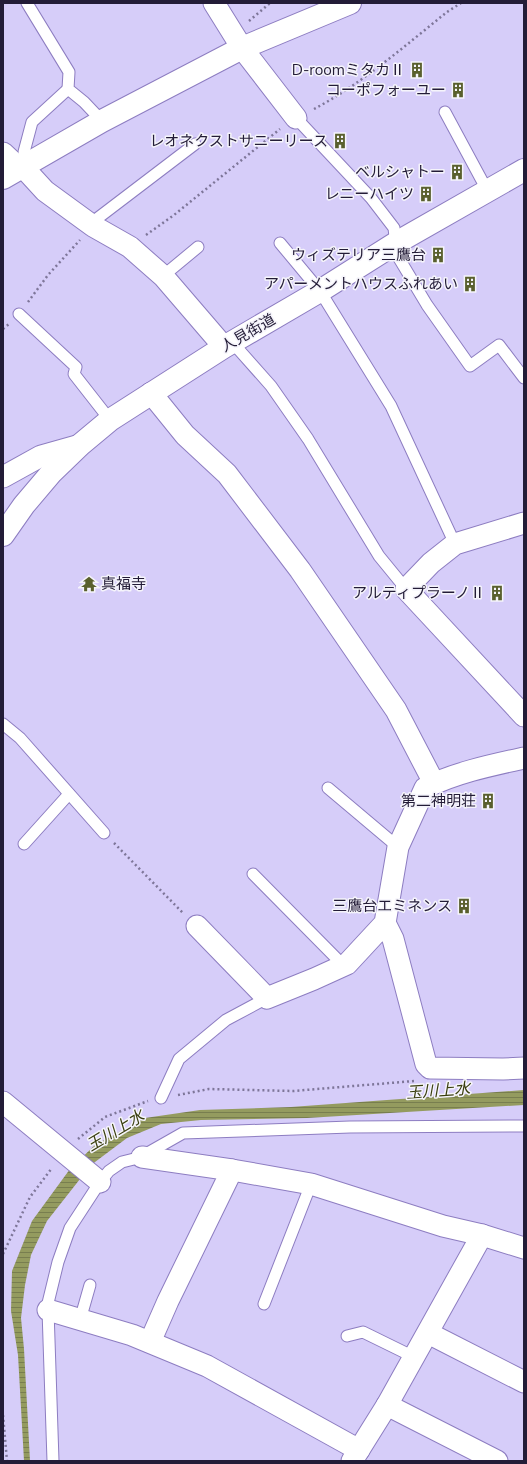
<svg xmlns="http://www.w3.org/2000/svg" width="527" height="1464" viewBox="0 0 527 1464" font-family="Mulish,'Noto Sans JP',sans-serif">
  <defs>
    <pattern id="water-rules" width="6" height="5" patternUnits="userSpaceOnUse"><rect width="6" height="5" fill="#949b5f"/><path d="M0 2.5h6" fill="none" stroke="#787e4f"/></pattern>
  </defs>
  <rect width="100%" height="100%" fill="#d6cdf9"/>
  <polygon fill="url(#water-rules)" points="524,1090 524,1105 307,1118 201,1120 161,1124 127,1138 91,1165 47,1221 31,1255 25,1285 21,1318 24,1349 30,1461 24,1461 18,1355 11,1311 12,1271 32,1221 70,1169 95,1145 145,1118 200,1110 291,1107"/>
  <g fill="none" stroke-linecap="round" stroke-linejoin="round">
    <defs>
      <g id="service">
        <polyline points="27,3 69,72 68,89 84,102 102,121"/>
        <polyline points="445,112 487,190"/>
        <polyline points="296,118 371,198 394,228 397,255 427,305 470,366 499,345 524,378"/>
        <polyline points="24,152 32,122 68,89"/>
        <polyline points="90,224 195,144"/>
        <polyline points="280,243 320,291 391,406 455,544"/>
        <polyline points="163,276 198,247"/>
        <polyline points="19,314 76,367 74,374 110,420"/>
        <polyline points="232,342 271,386 308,439 379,556 406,589"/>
        <polyline points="3,724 20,738 104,833"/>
        <polyline points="328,788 398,847"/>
        <polyline points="24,844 69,794"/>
        <polyline points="253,874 343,965"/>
        <polyline points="161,1098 179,1059 226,1020 267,998"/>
        <polyline points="264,1304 311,1184"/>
        <polyline points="80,1320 90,1285"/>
        <polyline points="347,1336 363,1332 414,1357"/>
        <polyline points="53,1461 48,1310 48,1303 58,1262 70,1228 100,1182 109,1171 122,1162 142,1157 146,1154 183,1133 350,1127 524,1126"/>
      </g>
      <g id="minor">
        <polyline points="214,3 242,48 296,118"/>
        <polyline points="3,153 19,168"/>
        <polyline points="23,167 45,191 93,226 130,247 163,276 224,347"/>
        <polyline points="151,393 185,435 227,474 300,570 396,710 434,783"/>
        <polyline points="3,477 41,456 80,445"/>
        <polyline points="524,523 455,544 431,563 406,589 524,716"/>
        <polyline points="385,923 393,939 426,1064 430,1068 503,1069 524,1068"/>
        <path d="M197 926 267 998 314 979 347 964 385 923 398 847 425 788C454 773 492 765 524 758"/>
        <polyline points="3,1102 100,1182"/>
        <polyline points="142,1157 232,1170 311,1184 443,1226 482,1235 524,1248"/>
        <polyline points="48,1310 132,1335 207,1366 359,1450"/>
        <polyline points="428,1333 524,1382"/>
        <polyline points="150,1342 168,1301 232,1170"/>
        <polyline points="387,1405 497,1461"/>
        <polyline points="352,1461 387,1405 482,1235"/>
      </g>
      <polyline id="tertiary" points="3,178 102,121 242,48 350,3"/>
      <polyline id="secondary" points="3,535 24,505 52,472 80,445 110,420 224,347 320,291 396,243 524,170"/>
    </defs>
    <use href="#service" stroke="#8d7dc1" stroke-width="13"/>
    <use href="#minor" stroke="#8d7dc1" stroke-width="23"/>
    <use href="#tertiary" stroke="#8d7dc1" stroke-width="24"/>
    <use href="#secondary" stroke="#8d7dc1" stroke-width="24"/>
    <g stroke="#7e7699" stroke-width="2.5" stroke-dasharray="2 3" stroke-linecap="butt">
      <polyline points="249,21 270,3"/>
      <path d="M314 109C360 85 406 45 447 12L461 3"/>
      <polyline points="146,235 174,215 280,129"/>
      <polyline points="28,302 48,275 80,240"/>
      <polyline points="3,329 9,324"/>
      <polyline points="114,843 183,913"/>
      <polyline points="178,1095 209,1089 293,1091 414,1081"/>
      <polyline points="78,1139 105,1117 148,1101"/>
      <polyline points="3,1254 30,1197 52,1168"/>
      <polyline points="3,1415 7,1461"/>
    </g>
    <use href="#service" stroke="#fff" stroke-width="11"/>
    <use href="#minor" stroke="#fff" stroke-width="21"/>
    <use href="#tertiary" stroke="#fff" stroke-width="22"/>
    <use href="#secondary" stroke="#fff" stroke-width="22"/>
  </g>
  <defs>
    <symbol id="building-bare" viewBox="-9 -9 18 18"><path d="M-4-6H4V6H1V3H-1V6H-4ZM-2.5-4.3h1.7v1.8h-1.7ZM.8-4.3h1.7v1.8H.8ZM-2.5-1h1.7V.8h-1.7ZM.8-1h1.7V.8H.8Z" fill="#595f2d" stroke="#f5f4fb" stroke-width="2.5" paint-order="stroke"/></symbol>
    <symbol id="temple-bare" viewBox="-9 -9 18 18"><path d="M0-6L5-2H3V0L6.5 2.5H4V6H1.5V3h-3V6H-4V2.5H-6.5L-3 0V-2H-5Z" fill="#595f2d" stroke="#f5f4fb" stroke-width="2.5" paint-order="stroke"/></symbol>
  </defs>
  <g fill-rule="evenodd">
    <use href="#building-bare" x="406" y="59" width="22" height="22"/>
    <use href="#building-bare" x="447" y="79" width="22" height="22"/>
    <use href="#building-bare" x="329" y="130" width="22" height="22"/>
    <use href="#building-bare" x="446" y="161" width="22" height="22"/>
    <use href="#building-bare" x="415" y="183" width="22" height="22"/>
    <use href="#building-bare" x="427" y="244" width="22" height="22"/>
    <use href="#building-bare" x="459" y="273" width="22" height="22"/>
    <use href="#temple-bare" x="78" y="573" width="22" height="22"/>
    <use href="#building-bare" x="486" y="582" width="22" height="22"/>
    <use href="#building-bare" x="477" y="790" width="22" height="22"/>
    <use href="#building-bare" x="453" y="895" width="22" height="22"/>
  </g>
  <g text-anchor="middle" stroke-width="3" stroke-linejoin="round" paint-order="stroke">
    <g font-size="15" fill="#231c37" stroke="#f5f4fb" text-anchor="end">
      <text x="405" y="75">D-roomミタカⅡ</text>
      <text x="446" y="95">コーポフォーユー</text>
      <text x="328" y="146">レオネクストサニーリース</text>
      <text x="445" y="177">ベルシャトー</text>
      <text x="414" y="199">レニーハイツ</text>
      <text x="426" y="260">ウィズテリア三鷹台</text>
      <text x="458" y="289">アパーメントハウスふれあい</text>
      <text x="101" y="589" text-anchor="start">真福寺</text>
      <text x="485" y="598">アルティプラーノⅡ</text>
      <text x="476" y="806">第二神明荘</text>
      <text x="452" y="911">三鷹台エミネンス</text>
    </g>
    <g font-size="15" fill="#231c37" stroke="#f5f4fb">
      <text transform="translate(248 333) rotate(-30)" y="5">人見街道</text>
    </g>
    <g font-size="16" font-style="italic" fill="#3a3e0f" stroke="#f5f4fb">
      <text transform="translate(438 1090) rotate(-4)" y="6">玉川上水</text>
      <text transform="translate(115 1130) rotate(-31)" y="6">玉川上水</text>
    </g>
  </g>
  <rect width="527" height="1464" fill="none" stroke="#231c37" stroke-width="8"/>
</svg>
